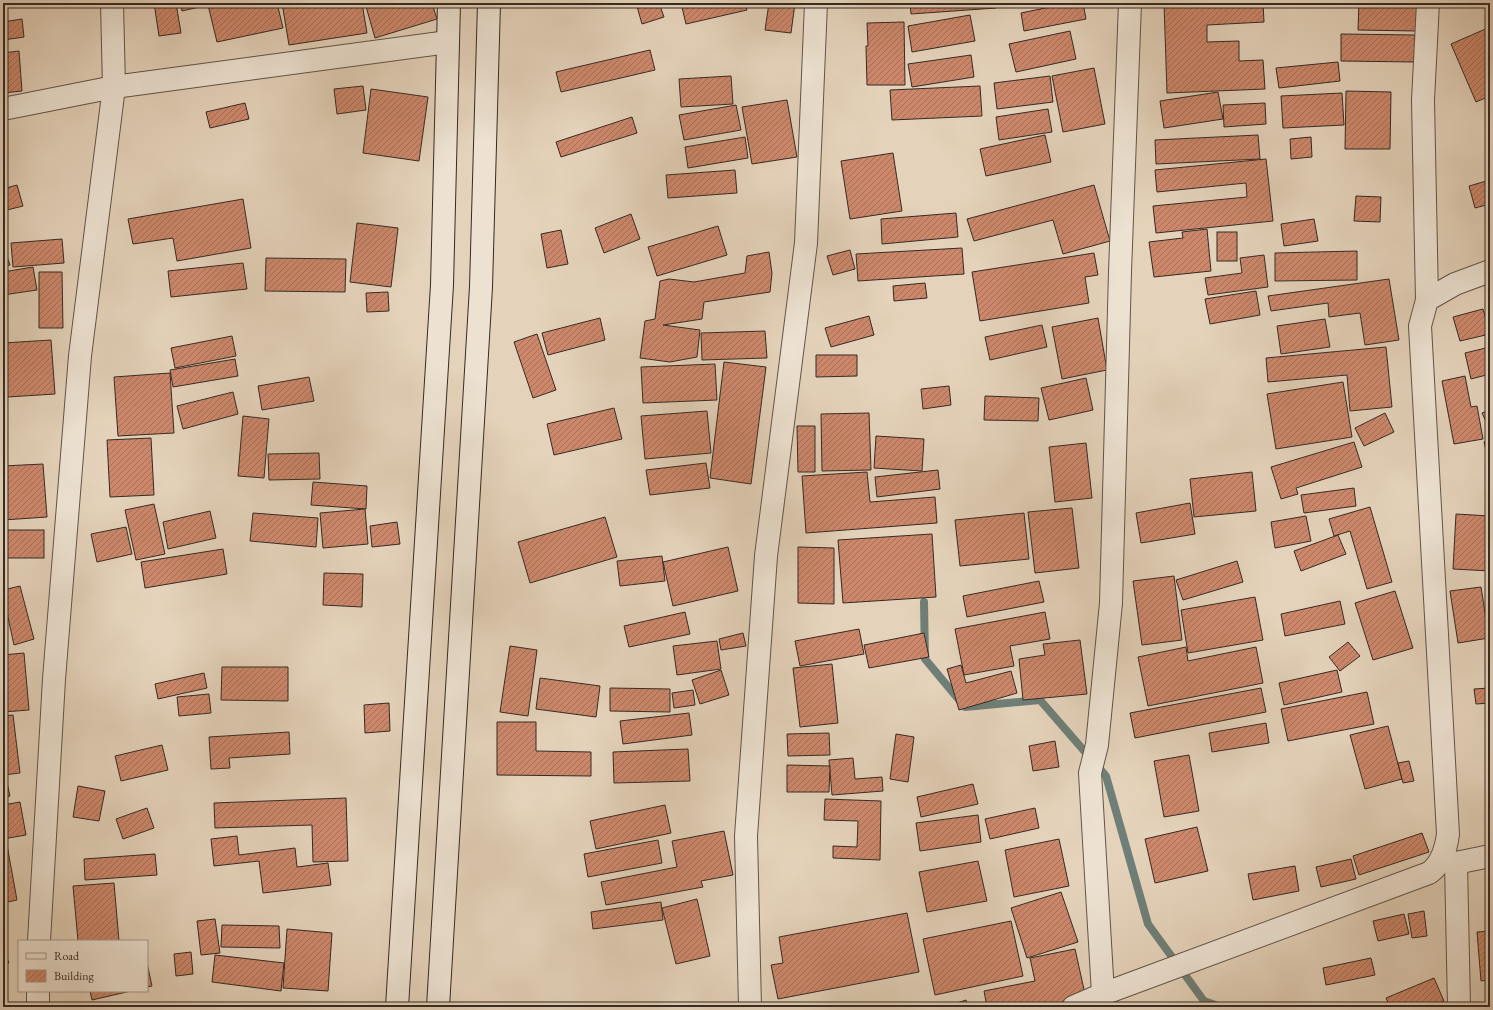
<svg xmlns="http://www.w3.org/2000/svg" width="1493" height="1010" viewBox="0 0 1493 1010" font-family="'EB Garamond',serif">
  <defs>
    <pattern id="building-hatch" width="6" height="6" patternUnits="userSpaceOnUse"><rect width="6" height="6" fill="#cd886c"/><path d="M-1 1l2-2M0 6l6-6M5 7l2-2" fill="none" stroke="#a76f58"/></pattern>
  </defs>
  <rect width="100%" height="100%" fill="#e4d2ba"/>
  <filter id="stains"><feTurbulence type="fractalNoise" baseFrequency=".005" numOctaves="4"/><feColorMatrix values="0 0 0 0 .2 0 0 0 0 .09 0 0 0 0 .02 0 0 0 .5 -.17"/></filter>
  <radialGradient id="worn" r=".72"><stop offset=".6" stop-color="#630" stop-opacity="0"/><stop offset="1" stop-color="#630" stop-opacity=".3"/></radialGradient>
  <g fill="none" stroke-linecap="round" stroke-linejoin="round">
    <polyline stroke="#6f7f77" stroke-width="8" points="924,602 925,659 965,707 1040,700 1106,776 1148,924 1204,1001 1221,1007"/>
  </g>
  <g fill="url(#building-hatch)" stroke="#352a23">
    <polygon points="154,3 176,3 181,33 159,36"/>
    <polygon points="180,3 277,3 283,28 217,42 208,5 182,11"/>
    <polygon points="282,3 362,3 367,33 289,45"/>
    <polygon points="365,3 432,3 437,19 375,38"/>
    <polygon points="636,3 659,3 664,17 642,24"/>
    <polygon points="681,3 745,3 747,10 686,24"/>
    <polygon points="769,3 795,3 791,33 765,30"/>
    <polygon points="910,3 996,3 996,8 911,14"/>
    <polygon points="1069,3 1083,3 1086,19 1024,31 1021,13"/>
    <polygon points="1164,3 1263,3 1264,22 1207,25 1207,42 1239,41 1239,61 1263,60 1265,89 1167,93"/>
    <polygon points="1359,3 1417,3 1416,31 1358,30"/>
    <polygon points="970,15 975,41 912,52 908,26"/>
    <polygon points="22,19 24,37 3,40 3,22"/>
    <polygon points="904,22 905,85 867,85 866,46 868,46 867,23"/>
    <polygon points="1490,27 1490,96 1476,102 1451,44"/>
    <polygon points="1070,31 1076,59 1016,72 1009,44"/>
    <polygon points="1341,34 1415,35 1415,62 1341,61"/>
    <polygon points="650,50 655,70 561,92 556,72"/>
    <polygon points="19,51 22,91 3,93 3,53"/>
    <polygon points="971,55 974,77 912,87 908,64"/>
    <polygon points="1338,62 1340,81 1279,88 1276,68"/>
    <polygon points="1094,68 1105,124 1063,132 1052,76"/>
    <polygon points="731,76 733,104 681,107 679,79"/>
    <polygon points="1050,76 1053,102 997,109 994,83"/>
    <polygon points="363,86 366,110 337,114 334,89"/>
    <polygon points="980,86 982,116 892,120 890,90"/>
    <polygon points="371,89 428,97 419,161 363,153"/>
    <polygon points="1346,91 1391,92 1390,149 1345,149"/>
    <polygon points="1218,92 1223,119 1164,128 1160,101"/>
    <polygon points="1342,93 1344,125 1283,128 1281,96"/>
    <polygon points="787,100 797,157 752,164 742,107"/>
    <polygon points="245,103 249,119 210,128 206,112"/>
    <polygon points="1265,103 1266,124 1224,127 1223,105"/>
    <polygon points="736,105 741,130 684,140 679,115"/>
    <polygon points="1048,109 1052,132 999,140 996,117"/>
    <polygon points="632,117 637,133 561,157 556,142"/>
    <polygon points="1045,135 1051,162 986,176 980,149"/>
    <polygon points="1258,135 1260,159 1156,164 1155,140"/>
    <polygon points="745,137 748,158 688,168 685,147"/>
    <polygon points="1311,137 1312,157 1291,159 1290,139"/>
    <polygon points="893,153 902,211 850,219 841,161"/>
    <polygon points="1266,159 1273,221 1156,233 1153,206 1247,197 1246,183 1157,192 1155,170"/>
    <polygon points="735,170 737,193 668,198 666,175"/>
    <polygon points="1490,180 1490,204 1475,208 1469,186"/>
    <polygon points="17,185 23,206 3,211 3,189"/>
    <polygon points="1094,185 1110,241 1063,254 1053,220 974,241 967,219"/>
    <polygon points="1356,196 1381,197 1380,222 1354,221"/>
    <polygon points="243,199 251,248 177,261 173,238 133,244 128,219"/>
    <polygon points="956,213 958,237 882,244 881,219"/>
    <polygon points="631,214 640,239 604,253 595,228"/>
    <polygon points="1314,219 1318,241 1284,246 1281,224"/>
    <polygon points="357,223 398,228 391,287 350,282"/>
    <polygon points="718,226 727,255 657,276 648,247"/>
    <polygon points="1207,229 1211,271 1154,277 1149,242 1183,238 1182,232"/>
    <polygon points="561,230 568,264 547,268 541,234"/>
    <rect x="1217" y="232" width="20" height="29"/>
    <polygon points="62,239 64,263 13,267 11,243"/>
    <polygon points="3,245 10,265 3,267"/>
    <polygon points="962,248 964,274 858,281 856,254"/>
    <polygon points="850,250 855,269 833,275 827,256"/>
    <polygon points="1357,251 1357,280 1275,281 1275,253"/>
    <polygon points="769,252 772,273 770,292 704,302 702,319 663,325 700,330 697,357 670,362 640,358 645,321 655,319 660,281 669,279 694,282 745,273 747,256"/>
    <polygon points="1094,253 1098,275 1085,277 1089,303 980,321 972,272"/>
    <polygon points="1264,255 1268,287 1208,295 1205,278 1242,273 1240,258"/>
    <polygon points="266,258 346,259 345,292 265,291"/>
    <polygon points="243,263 247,289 171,297 168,271"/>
    <polygon points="33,267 37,290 3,295 3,272"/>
    <polygon points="39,272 62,272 63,328 39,328"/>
    <polygon points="1389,279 1399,340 1365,345 1360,313 1329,317 1328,303 1271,311 1268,296"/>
    <polygon points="925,283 927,298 894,301 893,286"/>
    <polygon points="1256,291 1260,315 1210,324 1205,299"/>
    <polygon points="388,292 389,311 367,312 366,293"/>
    <polygon points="1483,309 1490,334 1460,341 1453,317"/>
    <polygon points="869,316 874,335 831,347 825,328"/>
    <polygon points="600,318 605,340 548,355 542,333"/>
    <polygon points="1098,318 1107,370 1062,379 1052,327"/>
    <polygon points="1325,319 1330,347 1281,354 1277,326"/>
    <polygon points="1042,325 1047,347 990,360 985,337"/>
    <polygon points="765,331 767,358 702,360 701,333"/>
    <polygon points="537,334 556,390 533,398 514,342"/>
    <polygon points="232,336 236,356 175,368 171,348"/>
    <polygon points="51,340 55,394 7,397 5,365 3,365 3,343"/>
    <polygon points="1386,347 1392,407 1350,411 1347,375 1268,382 1266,358"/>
    <polygon points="1490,347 1490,374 1471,379 1465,353"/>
    <polygon points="816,355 857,355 857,376 816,377"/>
    <polygon points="235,359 238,376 173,387 170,370"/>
    <polygon points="724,362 766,367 751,484 710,478"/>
    <polygon points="715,364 717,400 643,403 641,367"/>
    <polygon points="170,373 174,433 118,436 114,377"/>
    <polygon points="1465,376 1471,407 1477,406 1483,439 1454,444 1442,381"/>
    <polygon points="309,377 314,401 262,410 258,386"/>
    <polygon points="1086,378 1093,410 1049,420 1041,388"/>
    <polygon points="1343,382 1352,437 1276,449 1267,394"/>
    <polygon points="949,386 951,405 923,409 921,389"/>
    <polygon points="233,392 238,414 183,429 177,406"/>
    <polygon points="985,396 1039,398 1038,421 984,420"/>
    <polygon points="614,408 622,439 554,455 547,424"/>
    <polygon points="1490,410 1490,430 1482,413"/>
    <polygon points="707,411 711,453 645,459 641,416"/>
    <polygon points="869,413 871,470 822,471 821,414"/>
    <polygon points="1385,413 1394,432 1364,446 1355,428"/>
    <polygon points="243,416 269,419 264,478 238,476"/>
    <polygon points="797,426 815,426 815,472 798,472"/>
    <polygon points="876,436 924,439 922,471 874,468"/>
    <polygon points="151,438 154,495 110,497 107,440"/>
    <polygon points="1490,441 1490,463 1489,463 1484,442"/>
    <polygon points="1354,442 1362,467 1296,488 1298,494 1281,499 1271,467"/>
    <polygon points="1086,443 1092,498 1055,502 1049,447"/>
    <polygon points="319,453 320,479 269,480 268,454"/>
    <polygon points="706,463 710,488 650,495 646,470"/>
    <polygon points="43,464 47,517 3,520 3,466"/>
    <polygon points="938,470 940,489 877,497 875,477"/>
    <polygon points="867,472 870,502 935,497 937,523 806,533 802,476"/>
    <polygon points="1252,472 1256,511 1194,517 1190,479"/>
    <polygon points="313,482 367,486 366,509 311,505"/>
    <polygon points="1354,488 1356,506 1304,513 1301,495"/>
    <polygon points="1190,503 1195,534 1141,543 1136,513"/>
    <polygon points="154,504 165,554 136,560 125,510"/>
    <polygon points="1370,507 1392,582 1367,589 1350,531 1334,536 1329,519"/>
    <polygon points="1072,508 1079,568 1035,573 1028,512"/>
    <polygon points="365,509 368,544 323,548 320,513"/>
    <polygon points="210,511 216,538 168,549 163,522"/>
    <polygon points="253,513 318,518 316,547 250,541"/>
    <polygon points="1024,513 1029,559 960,566 955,520"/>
    <polygon points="1456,514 1490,516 1490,571 1453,569"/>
    <polygon points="1306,516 1311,541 1275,548 1271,522"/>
    <polygon points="605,517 617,557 530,583 518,542"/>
    <polygon points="397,522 400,544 372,547 370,526"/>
    <polygon points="126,527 132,554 97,562 91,534"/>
    <rect x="3" y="530" width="41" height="28"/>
    <polygon points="932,534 936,597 843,603 838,540"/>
    <polygon points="1338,535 1346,554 1301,571 1294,551"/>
    <polygon points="728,547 738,591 673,606 663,562"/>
    <polygon points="798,547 834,548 834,604 798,603"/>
    <polygon points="223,549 227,574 145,588 141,562"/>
    <polygon points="662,556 665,581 620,586 617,561"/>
    <polygon points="1237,561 1243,582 1183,600 1176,580"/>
    <polygon points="324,573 363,574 362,607 323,605"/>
    <polygon points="1174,576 1182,640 1142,645 1133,581"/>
    <polygon points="1039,581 1044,602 967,617 963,596"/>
    <polygon points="20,586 34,639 14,645 6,608 3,609 3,590"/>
    <polygon points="1481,587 1489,638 1458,643 1450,591"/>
    <polygon points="1395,591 1413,648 1373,660 1355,603"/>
    <polygon points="1255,597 1263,640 1188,653 1181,610"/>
    <polygon points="1340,601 1345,624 1285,636 1281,614"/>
    <polygon points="685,612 690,634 629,647 624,626"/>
    <polygon points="1045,612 1050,639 1010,646 1014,666 964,675 955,629"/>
    <polygon points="859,629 864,654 800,666 795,641"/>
    <polygon points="743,633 746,646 721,650 719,639"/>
    <polygon points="924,633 929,657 869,668 864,645"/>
    <polygon points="1080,640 1087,694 1023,700 1019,659 1045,655 1043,644"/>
    <polygon points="717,641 721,669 677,675 673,646"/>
    <polygon points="1348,642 1360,656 1340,671 1329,657"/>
    <polygon points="510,646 537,650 528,716 500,712"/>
    <polygon points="1186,647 1188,661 1256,647 1263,683 1148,706 1138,657"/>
    <polygon points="24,653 29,710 3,712 3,655"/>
    <polygon points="832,664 838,723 800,727 793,668"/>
    <polygon points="961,665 966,683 1011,671 1017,693 959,710 947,669"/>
    <polygon points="222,667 288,667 288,701 221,700"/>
    <polygon points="721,670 729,695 700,704 692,680"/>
    <polygon points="1337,670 1342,692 1284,705 1279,683"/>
    <polygon points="204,673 207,688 158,699 155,684"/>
    <polygon points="540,678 600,686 596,717 536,709"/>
    <polygon points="610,688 670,689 670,712 610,711"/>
    <polygon points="1261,688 1266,712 1135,738 1130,713"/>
    <polygon points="1490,688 1490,703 1476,704 1474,689"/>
    <polygon points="693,690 695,705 674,708 672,693"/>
    <polygon points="1367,692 1374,724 1288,741 1281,709"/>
    <polygon points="209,694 211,713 179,716 177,697"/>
    <polygon points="389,703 390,731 365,733 364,705"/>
    <polygon points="689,713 692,735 623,744 620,721"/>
    <polygon points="13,715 20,773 3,775 3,716"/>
    <polygon points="497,722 536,722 536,751 591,752 591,776 497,775"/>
    <polygon points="1266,723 1269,743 1212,752 1209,733"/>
    <polygon points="1388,726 1402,779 1365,789 1350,735"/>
    <polygon points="289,732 290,754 229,758 230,768 211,769 209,737"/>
    <polygon points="829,733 830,755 788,756 787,734"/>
    <polygon points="896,734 914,737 908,782 890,779"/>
    <polygon points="1055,741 1059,767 1033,771 1029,746"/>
    <polygon points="162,745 168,770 121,781 115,756"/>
    <polygon points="688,749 690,781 614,783 613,752"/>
    <polygon points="1189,755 1199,811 1164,817 1154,761"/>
    <polygon points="853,758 855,779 882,777 883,791 832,795 829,760"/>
    <polygon points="1409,761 1414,781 1403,783 1398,763"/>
    <polygon points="787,765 830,766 829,792 787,792"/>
    <polygon points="3,778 6,778 10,796 3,798"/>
    <polygon points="973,784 978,804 921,817 917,797"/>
    <polygon points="78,786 105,791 99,821 73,817"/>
    <polygon points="346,798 348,861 313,862 312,825 215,828 214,803"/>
    <polygon points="825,799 881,801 880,860 833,858 833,846 857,847 858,821 824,820"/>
    <polygon points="20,802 26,835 3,839 3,805"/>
    <polygon points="665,805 671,833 596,849 590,821"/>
    <polygon points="147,808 154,828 123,839 116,819"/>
    <polygon points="1035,808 1039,828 990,839 985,819"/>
    <polygon points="978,815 981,842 920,851 916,823"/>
    <polygon points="1197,827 1208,871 1155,883 1145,839"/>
    <polygon points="724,831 733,875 701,881 703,887 606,905 601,882 677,867 672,841"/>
    <polygon points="1422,833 1429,852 1359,875 1353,856"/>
    <polygon points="237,836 239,855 295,848 297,867 328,863 331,885 263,893 259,861 214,866 211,839"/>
    <polygon points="1059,839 1069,886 1014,897 1005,850"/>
    <polygon points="658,840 662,863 588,877 584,854"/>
    <polygon points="7,845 17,900 3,903 3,846"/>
    <polygon points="155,854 157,875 85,880 84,859"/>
    <polygon points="1351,859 1356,879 1321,887 1316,867"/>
    <polygon points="978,861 987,901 927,912 919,872"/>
    <polygon points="1295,866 1299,891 1253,900 1248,874"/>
    <polygon points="114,883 119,941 78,941 73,886"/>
    <polygon points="1061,892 1078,942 1027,958 1011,908"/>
    <polygon points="697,899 710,956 676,964 662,908"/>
    <polygon points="661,902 663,920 593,929 591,912"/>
    <polygon points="1424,911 1427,936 1412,938 1408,914"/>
    <polygon points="907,913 919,972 778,999 771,965 783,963 779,937"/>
    <polygon points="1404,914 1409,934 1378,941 1373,921"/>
    <polygon points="215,919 220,953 201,955 197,921"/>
    <polygon points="1011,921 1023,976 935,995 923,939"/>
    <polygon points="222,925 279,926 280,948 221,947"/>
    <polygon points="287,929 332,933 328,991 283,988"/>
    <polygon points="1490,931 1490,980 1481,981 1477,932"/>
    <polygon points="3,948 9,963 3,965"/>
    <polygon points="1075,949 1087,1003 1066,1007 987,1007 984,991 1035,981 1030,958"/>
    <polygon points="191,952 193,974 176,976 174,954"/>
    <polygon points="215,955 284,963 281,991 212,982"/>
    <polygon points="1371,958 1375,975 1326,985 1323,968"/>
    <polygon points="147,963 152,986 147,987"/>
    <polygon points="1434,978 1444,1001 1431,1007 1390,1007 1386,998"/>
    <polygon points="90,991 131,991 92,1000"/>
    <polygon points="966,1000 968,1007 945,1007"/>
    <polygon points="300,1003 300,1007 273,1007 273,1004"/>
    <rect x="304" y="1003" width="27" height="4"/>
  </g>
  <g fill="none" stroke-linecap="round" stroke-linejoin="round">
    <defs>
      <g id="minor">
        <polyline points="3,109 114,87 448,42"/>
        <polyline points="1427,300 1423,100 1428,3"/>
        <polyline points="1443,859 1456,863 1490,856"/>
        <polyline points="1456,863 1459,1007"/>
        <polyline points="39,941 54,679 80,356 114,87 112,3"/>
        <polyline points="38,991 38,1007"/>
        <polyline points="1103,994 1090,773 1097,745 1111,603 1120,272 1130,3"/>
        <polyline points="750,1007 746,836 766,556 806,243 816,3"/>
        <path d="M1073 1007 1103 994 1429 873C1442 864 1446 849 1448 834L1420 326 1427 300 1455 284 1490 271"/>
      </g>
      <g id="secondary">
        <polyline points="397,1007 442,285 449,3"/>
        <polyline points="438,1007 481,287 489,3"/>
      </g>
    </defs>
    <use href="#minor" stroke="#615449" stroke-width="24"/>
    <use href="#secondary" stroke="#352a23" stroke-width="24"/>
    <use href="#minor" stroke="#ede2d2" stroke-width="22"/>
    <use href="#secondary" stroke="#ede2d2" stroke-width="22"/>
  </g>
  <rect width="1493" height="1010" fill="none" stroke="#e4d2ba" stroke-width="16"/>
  <rect x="4" y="4" width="1485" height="1002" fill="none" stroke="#352a23" stroke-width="2"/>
  <rect x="8" y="8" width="1477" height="994" fill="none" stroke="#352a23"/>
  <rect x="18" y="940" width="130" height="52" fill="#ede2d2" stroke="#a3988c"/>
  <rect x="26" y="953" width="20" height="6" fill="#ede2d2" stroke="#a3988c"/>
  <text x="54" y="960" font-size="12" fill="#352a23">Road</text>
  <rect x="26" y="970" width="20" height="12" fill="url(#building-hatch)" stroke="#a3988c"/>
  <text x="54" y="980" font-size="12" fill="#352a23">Building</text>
  <rect width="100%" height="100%" filter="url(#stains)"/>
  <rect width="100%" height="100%" fill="url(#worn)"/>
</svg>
